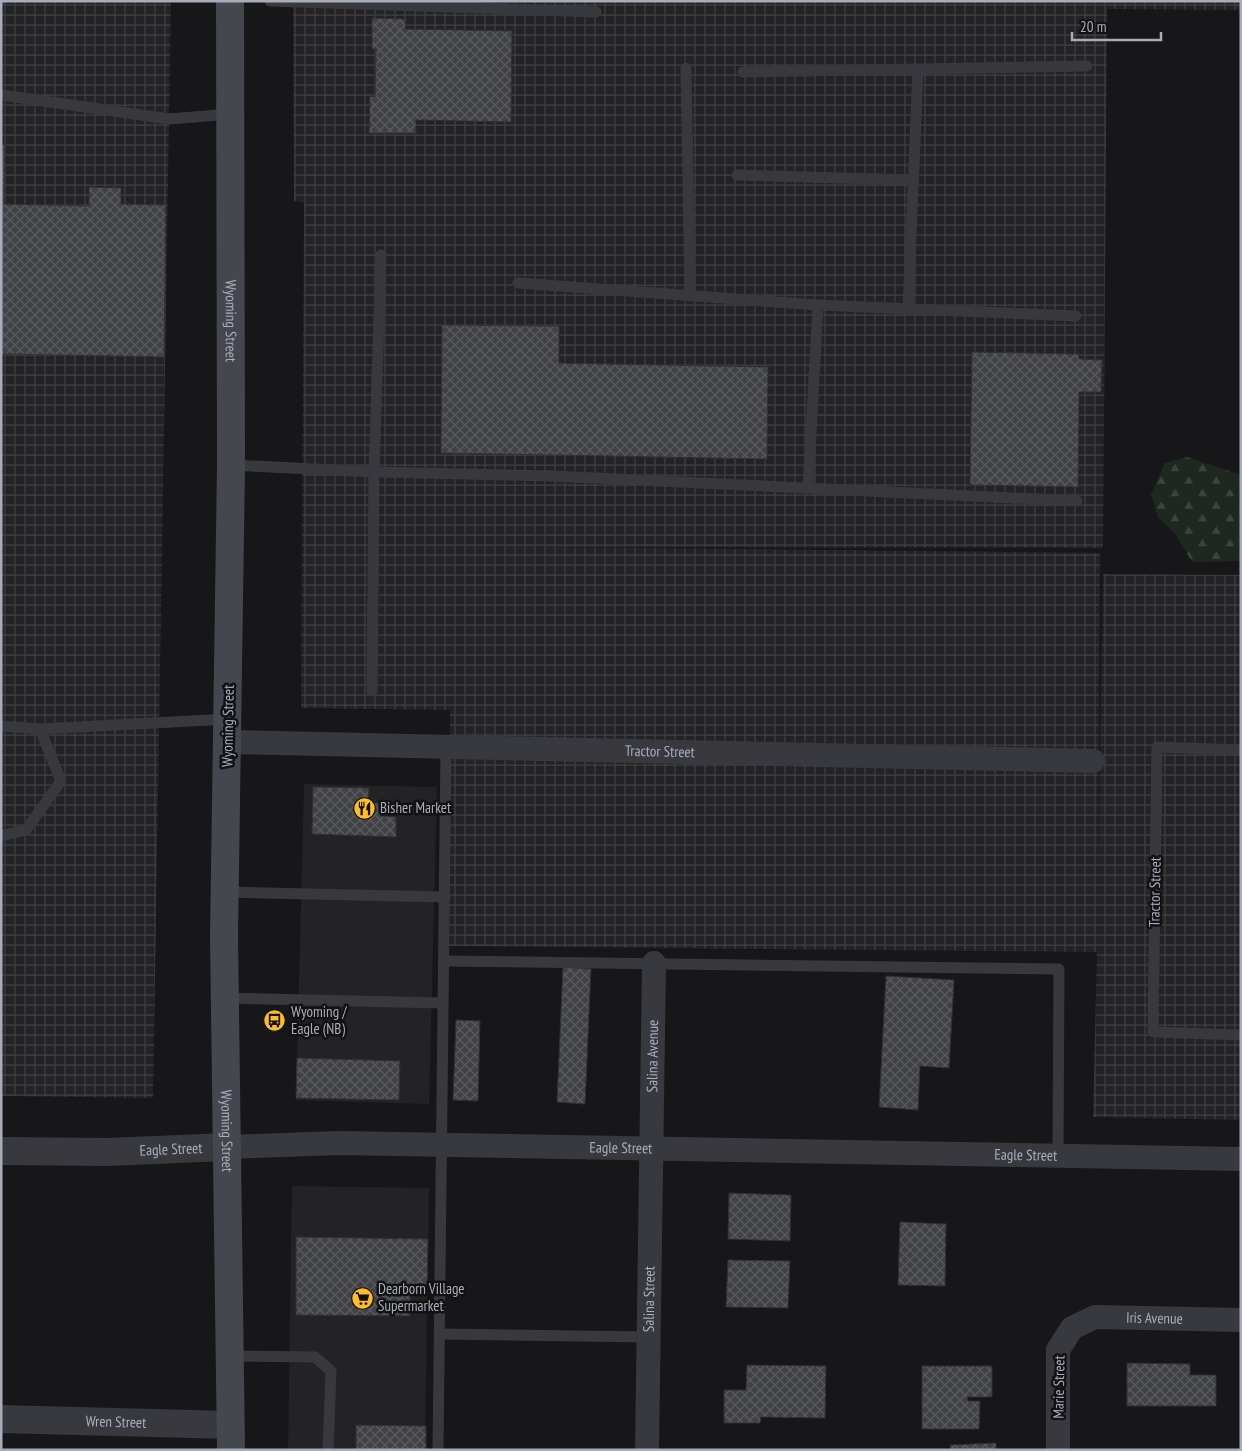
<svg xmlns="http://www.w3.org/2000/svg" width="1242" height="1451" viewBox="0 0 1242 1451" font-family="'PT Sans Narrow',sans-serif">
  <defs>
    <pattern id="industrial-grid" width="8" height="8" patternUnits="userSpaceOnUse" patternTransform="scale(1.25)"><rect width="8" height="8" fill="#232326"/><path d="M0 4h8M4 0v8" fill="none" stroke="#404043"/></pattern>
    <pattern id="forest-firs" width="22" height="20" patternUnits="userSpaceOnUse" patternTransform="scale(1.25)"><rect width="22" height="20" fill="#1e2820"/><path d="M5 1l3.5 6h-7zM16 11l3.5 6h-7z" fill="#3c443e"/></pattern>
    <pattern id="building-cross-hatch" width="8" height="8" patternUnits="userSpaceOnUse" patternTransform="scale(1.25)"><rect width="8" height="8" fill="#414246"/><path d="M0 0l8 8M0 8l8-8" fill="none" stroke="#5a5b5f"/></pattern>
  </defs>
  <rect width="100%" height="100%" fill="#171719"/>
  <g fill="#232326">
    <polygon points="304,784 437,787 429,1104 296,1100"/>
    <polygon points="292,1186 429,1188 425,1450 288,1450"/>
  </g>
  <g fill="url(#industrial-grid)">
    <polygon points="1,1 171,1 153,1098 1,1096"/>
    <polygon points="293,1 1241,1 1241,10 1107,9 1103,548 552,547 1100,553 1098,872 1103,574 1241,575 1241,1120 1093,1117 1097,952 449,946 450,710 301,708 304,203 294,201"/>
  </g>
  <polygon fill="url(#forest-firs)" points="1187,457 1241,475 1241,561 1192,562 1176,535 1158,517 1151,494 1165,463"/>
  <g fill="url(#building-cross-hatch)" stroke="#313135">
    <polygon points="372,18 406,19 405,29 512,31 511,122 416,120 416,133 369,133 370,96 375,97 376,49 372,49"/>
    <polygon points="1,145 5,145 4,204 89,206 89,187 121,188 121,204 166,205 164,357 1,354"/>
    <polygon points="442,325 559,326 559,363 768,367 767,459 441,453"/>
    <polygon points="972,352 1079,354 1079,359 1102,360 1101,392 1079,392 1078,487 970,485"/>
    <polygon points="313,787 369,788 368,803 382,803 382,816 396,817 396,837 312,834"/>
    <polygon points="563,967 591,969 585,1104 557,1102"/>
    <polygon points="886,976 954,980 949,1068 920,1066 918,1110 879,1107"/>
    <polygon points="456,1020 480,1021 478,1101 453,1100"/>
    <polygon points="297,1058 400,1061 399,1100 296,1098"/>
    <polygon points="729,1193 791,1195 790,1241 728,1239"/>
    <polygon points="900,1222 946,1224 945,1286 898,1285"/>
    <polygon points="296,1237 428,1239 427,1292 410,1292 410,1316 296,1315"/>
    <polygon points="728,1260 790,1261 788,1308 726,1307"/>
    <polygon points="1127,1363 1190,1364 1190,1375 1216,1375 1216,1406 1127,1406"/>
    <polygon points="747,1365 826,1366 825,1418 761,1417 760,1423 724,1423 724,1390 746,1390"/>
    <polygon points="922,1366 992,1366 992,1397 967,1397 968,1401 980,1401 979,1429 922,1429"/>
    <polygon points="356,1425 426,1426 426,1450 356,1450"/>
    <polygon points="996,1443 996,1450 951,1450 950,1445"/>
  </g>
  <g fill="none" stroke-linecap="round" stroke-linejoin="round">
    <g stroke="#38383f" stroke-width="11">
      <polyline points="270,1 596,12"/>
      <polyline points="686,68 690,296"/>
      <polyline points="743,72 918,69"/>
      <polyline points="1,95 169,119 231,114"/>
      <polyline points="737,175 913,180"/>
      <polyline points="518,283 818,305 808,488"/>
      <polyline points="818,305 1076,316"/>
      <polyline points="908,309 918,69 1087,66"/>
      <polyline points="231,465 374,472 553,476 1077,501"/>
      <polyline points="372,691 374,472 381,255"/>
      <polyline points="1,726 40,729 61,781 26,830 1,836"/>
      <polyline points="40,729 228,719"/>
      <polyline points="1241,750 1157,747 1153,1032 1241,1035"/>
      <polyline points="226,892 445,897"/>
      <polyline points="444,961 1059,969 1058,1155"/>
      <polyline points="224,998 443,1003"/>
      <polyline points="440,1334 649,1337"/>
      <polyline points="231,1356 315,1357 331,1371 328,1450"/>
      <polyline points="438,1450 446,747"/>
    </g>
    <g stroke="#38383f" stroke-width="24">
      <path id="s1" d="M228 742 1093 761"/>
      <path id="s2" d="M226 1147 340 1143 1241 1159"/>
      <path id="s3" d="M647 1450 654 963"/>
      <path id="s4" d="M1058 1450V1350L1072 1328 1095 1317 1241 1320"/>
    </g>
    <g stroke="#38383f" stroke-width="28">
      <path id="s5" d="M1 1151 108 1152 226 1147"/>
      <path id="s6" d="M1 1419 230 1425"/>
    </g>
    <path stroke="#45474f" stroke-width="28" id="s7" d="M230 1 231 465 224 937 231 1450"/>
  </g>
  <defs>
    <symbol id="restaurant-disc" viewBox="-11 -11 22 22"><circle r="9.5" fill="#ffbc29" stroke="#121214"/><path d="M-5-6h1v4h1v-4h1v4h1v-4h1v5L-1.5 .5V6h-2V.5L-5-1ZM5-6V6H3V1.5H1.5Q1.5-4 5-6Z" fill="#111"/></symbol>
    <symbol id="bus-disc" viewBox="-11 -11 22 22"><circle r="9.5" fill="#ffbc29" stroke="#121214"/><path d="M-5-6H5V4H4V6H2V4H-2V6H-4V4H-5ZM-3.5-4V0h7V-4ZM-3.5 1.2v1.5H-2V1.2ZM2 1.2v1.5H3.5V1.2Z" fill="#111"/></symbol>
    <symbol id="supermarket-disc" viewBox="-11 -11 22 22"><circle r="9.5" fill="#ffbc29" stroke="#121214"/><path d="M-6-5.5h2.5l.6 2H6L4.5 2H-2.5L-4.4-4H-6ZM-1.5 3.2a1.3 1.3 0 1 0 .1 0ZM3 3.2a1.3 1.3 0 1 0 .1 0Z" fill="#111"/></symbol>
  </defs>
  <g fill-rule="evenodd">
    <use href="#restaurant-disc" x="352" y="796" width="25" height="25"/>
    <use href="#bus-disc" x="262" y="1008" width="25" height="25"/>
    <use href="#supermarket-disc" x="350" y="1286" width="25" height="25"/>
  </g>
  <g text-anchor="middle" stroke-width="5" stroke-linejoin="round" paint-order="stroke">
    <g font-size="15" fill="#a8adba" stroke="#121214">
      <text dy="5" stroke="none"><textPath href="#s7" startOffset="320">Wyoming Street</textPath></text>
      <text transform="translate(228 726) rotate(-89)" y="5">Wyoming Street</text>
      <text dy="5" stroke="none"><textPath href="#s1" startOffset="432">Tractor Street</textPath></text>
      <text transform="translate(1155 892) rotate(-89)" y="5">Tractor Street</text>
      <text dy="5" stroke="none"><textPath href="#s3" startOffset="394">Salina Avenue</textPath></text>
      <text dy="5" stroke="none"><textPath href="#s7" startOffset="1130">Wyoming Street</textPath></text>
      <text dy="5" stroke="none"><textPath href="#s2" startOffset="395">Eagle Street</textPath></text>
      <text dy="5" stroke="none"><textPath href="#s5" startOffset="170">Eagle Street</textPath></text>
      <text dy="5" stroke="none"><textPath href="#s2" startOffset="800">Eagle Street</textPath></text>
      <text dy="5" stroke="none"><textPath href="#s3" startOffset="151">Salina Street</textPath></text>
      <text dy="5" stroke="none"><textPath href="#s4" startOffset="211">Iris Avenue</textPath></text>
      <text transform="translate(1059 1387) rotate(-89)" y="5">Marie Street</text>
      <text dy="5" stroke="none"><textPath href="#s6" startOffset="115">Wren Street</textPath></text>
    </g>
    <g font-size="15" fill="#a8adba" stroke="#121214" text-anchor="start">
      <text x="380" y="813">Bisher Market</text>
      <text x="291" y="1017">Wyoming /<tspan x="291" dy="17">Eagle (NB)</tspan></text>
      <text x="378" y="1294">Dearborn Village<tspan x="378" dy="17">Supermarket</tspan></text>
    </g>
  </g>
  <rect width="1242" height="1451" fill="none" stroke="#a8adba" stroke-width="5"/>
  <path d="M1072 32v8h89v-8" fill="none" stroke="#a8adba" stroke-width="2.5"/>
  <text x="1080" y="32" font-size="15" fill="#a8adba" stroke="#121214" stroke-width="4" paint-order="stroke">20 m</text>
</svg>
